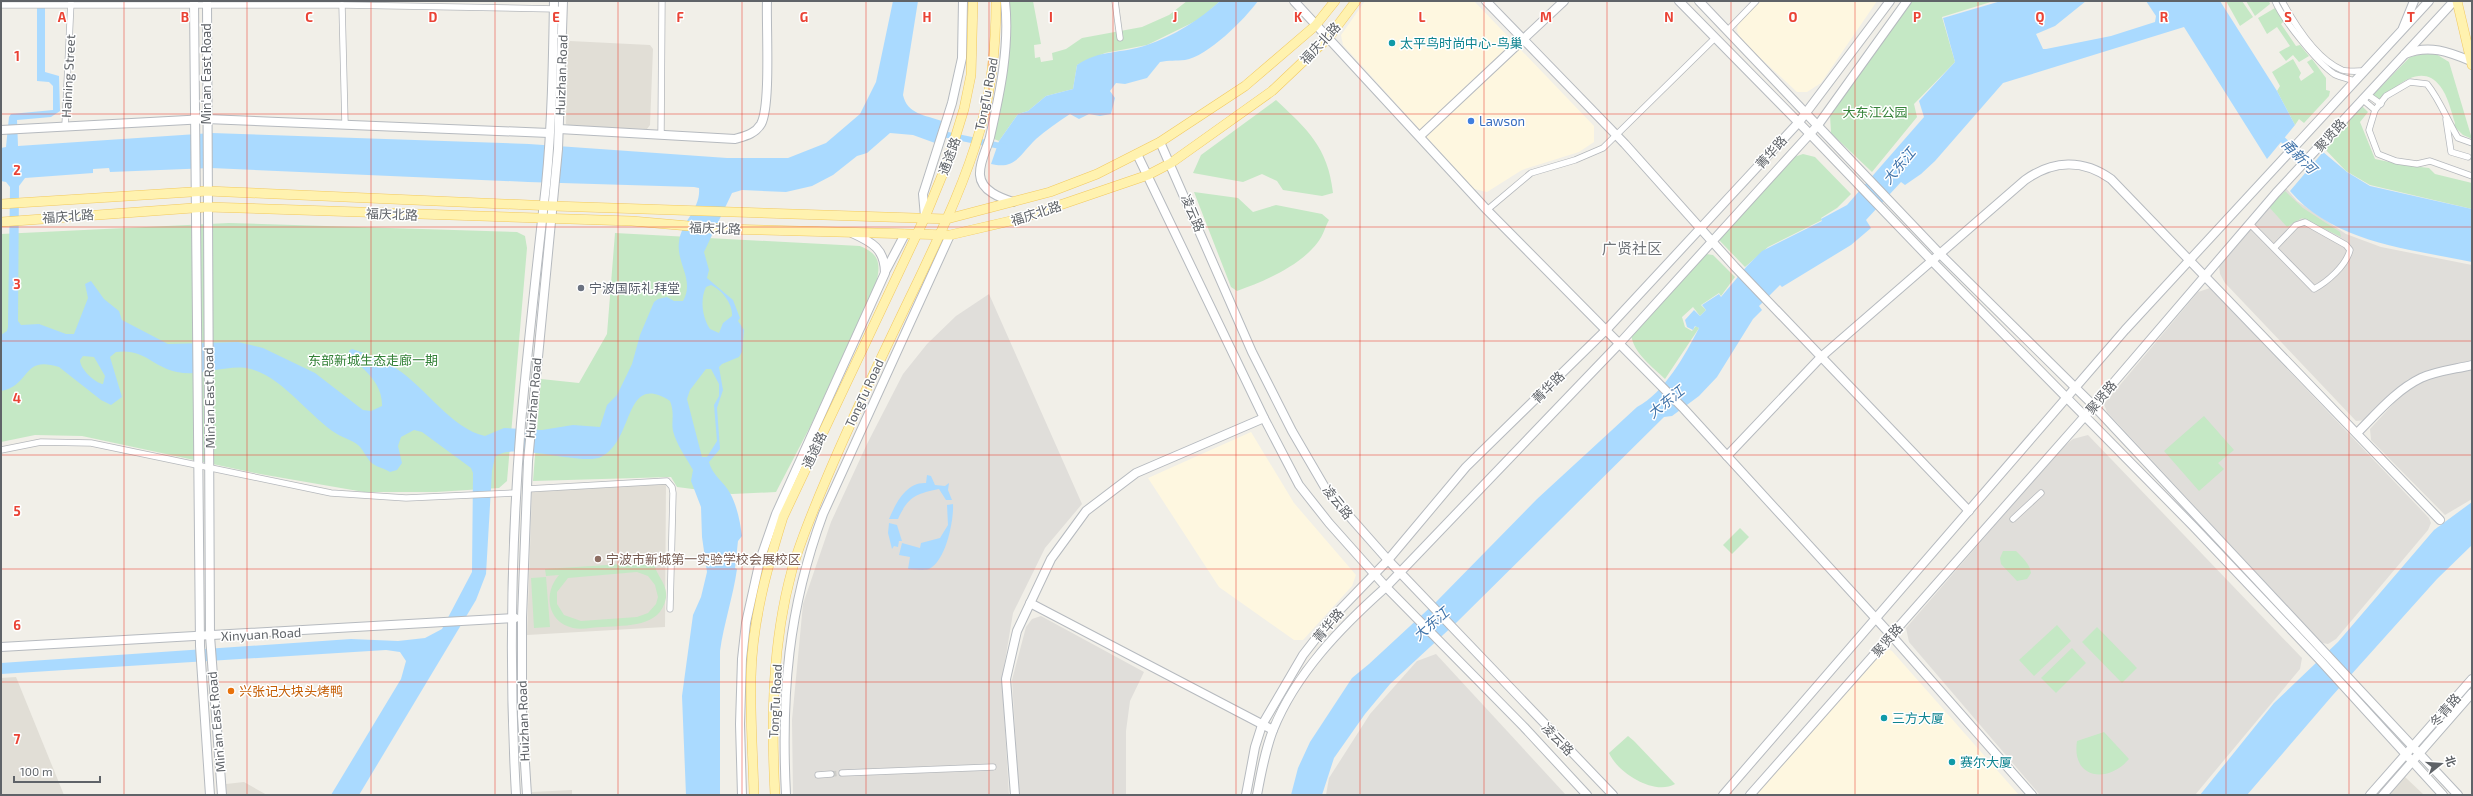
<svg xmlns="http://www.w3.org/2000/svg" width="2473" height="796" viewBox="0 0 2473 796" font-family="'Exo 2','Noto Sans SC',sans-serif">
  <rect width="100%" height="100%" fill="#f1efe8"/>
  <g fill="#fef7e0">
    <polygon points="1365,1 1474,1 1594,126 1594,142 1579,152 1522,170 1487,192 1474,189 1343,45 1341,35"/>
    <polygon points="1760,1 1877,1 1821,83 1807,92 1797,92 1741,40 1737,31 1738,23"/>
    <polygon points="1251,432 1294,503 1356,575 1352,586 1303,640 1294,640 1219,587 1148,478"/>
    <polygon points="1885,648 1892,651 2019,795 1755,795"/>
  </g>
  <g fill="#e0deda">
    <polygon points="2285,187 2297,201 2346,234 2381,247 2472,265 2472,360 2426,372 2407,380 2366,420 2356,421 2225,283 2220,274 2219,265"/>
    <polygon points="2210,288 2429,518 2431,523 2428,530 2336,639 2328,644 2322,643 2107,412 2104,404 2198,292"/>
    <polygon points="989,294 1082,504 1045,548 1013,613 1002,679 1009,795 793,795 792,720 803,604 831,522 867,444 903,374 927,344 956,316"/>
    <polygon points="2472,367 2472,499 2445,515 2371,440 2370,429 2407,389 2436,376"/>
    <polygon points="2088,435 2302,658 2300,669 2195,795 2040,795 1909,642 1906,628 2062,448 2073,439"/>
    <polygon points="1041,616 1144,672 1130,701 1126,731 1126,795 1019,795 1012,680 1026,627 1032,619"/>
    <polygon points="1436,654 1566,795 1326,795 1329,778 1370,714 1417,661"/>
  </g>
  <g fill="#e1ded6">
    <polygon points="570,41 650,45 653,49 650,125 647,129 570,126 566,124 568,45"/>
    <polygon points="666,481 665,627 527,635 532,490"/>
    <polygon points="16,677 64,795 1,795 1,678"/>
    <polygon points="2405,777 2424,795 2389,795"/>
    <polygon points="244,782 267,795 227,795 226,784"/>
    <polygon points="572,790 572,795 532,795 532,792"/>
  </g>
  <g fill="#c5e8c5" fill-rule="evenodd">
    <polygon points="1008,1 1033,1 1041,44 1034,45 1035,58 1040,57 1041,62 1053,60 1052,53 1066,49 1082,38 1142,27 1169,15 1187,1 1220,1 1200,19 1147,45 1105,53 1077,65 1073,89 1046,96 1028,111 1018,114 999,141 994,139 1008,61"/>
    <polygon points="1912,1 1994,1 1942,17 1955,62 1914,104 1917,117 1872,172 1831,133 1830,115"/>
    <polygon points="2226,1 2242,1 2253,17 2240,26"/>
    <polygon points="2246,1 2269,1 2270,4 2255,16"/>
    <polygon points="2275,8 2284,21 2281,24 2296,46 2300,45 2309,56 2299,62 2293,55 2286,61 2279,52 2290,46 2277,27 2267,34 2258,18"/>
    <path d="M2423 54H2436L2449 62 2472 139 2463 135 2454 126 2455 123C2451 111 2448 96 2440 86 2421 61 2393 88 2379 102L2373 95 2410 57Z"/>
    <polygon points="2293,59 2301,73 2299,77 2301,81 2314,72 2307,62 2312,59 2326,78 2326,90 2330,91 2329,96 2304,123 2299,119 2295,125 2277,91 2280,86 2272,72"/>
    <path d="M1276 100C1307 129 1328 147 1333 193L1322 196 1283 190 1277 181 1262 174 1243 182 1193 173 1201 155Z"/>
    <polygon points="2362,106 2368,112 2360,122 2375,159 2404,165 2429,168 2435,174 2472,183 2472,209 2370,185 2346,171 2323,147"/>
    <polygon points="1803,154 1815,157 1851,194 1837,208 1821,218 1822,220 1768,247 1745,267 1720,241 1720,236 1791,158"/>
    <polygon points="2285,191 2303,208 2340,232 2341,237 2302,218 2287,227 2269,207"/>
    <path d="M1194 192 1238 198 1253 212 1276 205 1322 214 1329 220C1325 227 1323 236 1318 242 1300 266 1265 281 1237 291L1231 287Z"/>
    <polygon points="229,223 517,232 525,236 527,248 507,481 499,488 436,492 364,492 260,474 82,436 35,435 1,442 1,234"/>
    <path d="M615 233 860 246C880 254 881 264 876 284L811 425 776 492 732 494 677 487 671 477 533 481 541 379 579 383 607 334Z"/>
    <path d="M1706 254 1713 255 1735 277 1721 296 1719 293 1701 305 1706 310 1700 316 1693 307 1682 317 1685 327 1692 331 1696 326 1699 328 1665 379C1652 366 1633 353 1631 334L1700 257Z"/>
    <polygon points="2204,416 2234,450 2218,463 2224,469 2199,491 2164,451"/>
    <polygon points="1740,528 1749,537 1732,554 1723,545"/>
    <path d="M2003 551H2016C2022 557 2030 564 2031 573L2027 579 2017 581 2001 564 2000 558Z"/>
    <path d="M654 562C655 575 668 583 666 598 660 628 627 625 603 627 594 627 582 630 573 628 547 622 543 593 559 575L546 576 545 569ZM637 572 648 576 655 585 658 597 656 604 648 613 637 617 581 621 564 615 557 604V592L568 578Z"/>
    <polygon points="546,577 550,627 534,628 531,578"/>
    <polygon points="2057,625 2071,641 2034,676 2019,660"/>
    <polygon points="2097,627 2137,668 2122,683 2082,642"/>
    <polygon points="2072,648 2086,663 2056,693 2041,678"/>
    <path d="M2104 732 2129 759C2108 784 2071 779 2077 741Z"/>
    <path d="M1628 736 1634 741 1675 784C1654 796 1618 773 1609 753Z"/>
  </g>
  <g fill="#aadaff" fill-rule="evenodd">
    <path d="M37 1H45V72L59 76 60 111 51 117 17 120 18 146 212 133 529 144 727 158H788L826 143 860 114 876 82 893 1H918L903 95C907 114 925 115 942 121L935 143 913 135 890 133 867 153 857 156 833 175 812 186 786 192 742 190 732 193 704 252 709 270 707 278 733 300 740 318 738 321 744 330 742 352 739 357 722 364 719 367 723 390 717 408 720 449 709 462C712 475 724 482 730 493 737 506 740 521 742 536L738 541 735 568 737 569C733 597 724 623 720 651V795H686L682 696 693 615 701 597 707 572 702 537 701 507 691 481 693 470C686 457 677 446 673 431 671 421 675 414 670 401 623 371 635 441 601 457 581 466 511 441 495 457L492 471 486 574 476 600 359 795H331L401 679 406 661 400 652 386 650 1 674V663L351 639 398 641 425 638 442 629 472 572 473 473 471 468 422 432 414 430 401 437 398 446 402 463 397 470 390 472C384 468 379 468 373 464 367 460 364 450 358 445 352 440 344 438 337 434 308 416 281 374 246 368 224 365 200 377 177 372 151 366 144 348 116 352L110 357 122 397 111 405 101 400 59 367C21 355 32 385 1 391V335L7 331 8 327 10 187 6 182 1 181V148L6 147 9 117 11 114 53 110V86L49 82 37 81ZM109 168 110 172 211 168 528 182 694 187 699 188C701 209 681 222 679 242 676 263 695 280 683 301H674L667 297 658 299 654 302 640 335 632 364 617 395 607 405 600 427 573 425 542 430 504 428 485 436C452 429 426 388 397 369 383 360 368 354 352 349L349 351C348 361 383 375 382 406L371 411 363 410 315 373 263 348 238 342 168 344 122 320 119 311 104 299 91 281 85 284 88 298 74 334H66L39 324 21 325 18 321 19 186 25 178 93 173V169ZM711 285C722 290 733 304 732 316L723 323 719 333 710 329C702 317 700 299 706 287ZM83 356 94 357 105 376 103 384C95 383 80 369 80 360ZM706 369H711L719 384V396L714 405 717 441 707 457H702L687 399 690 390Z"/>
    <path d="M1220 1H1258C1245 19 1207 57 1185 60 1176 61 1169 60 1160 62L1147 78 1125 84 1116 83 1110 91 1115 98 1111 114 1100 116 1089 114 1079 119 1070 114C1058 122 1046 130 1036 139 1020 154 1016 170 991 164L999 141 1018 114 1028 111 1046 96 1073 89 1077 65C1100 49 1122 54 1147 45 1174 36 1199 20 1220 1Z"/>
    <path d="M2001 1H2086L2055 26 2036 34 2043 49H2046L2111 36 2155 22 2156 16 2146 1H2220L2277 91 2295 125 2267 159 2184 27 2003 83 1935 161 1921 174 1905 185 1901 182 1866 220 1871 228 1851 245 1782 287 1780 285 1759 306 1762 310 1753 319 1717 377 1699 396 1672 416 1664 417 1457 622 1390 684 1365 714 1334 758 1322 795H1291L1298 768 1310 742 1352 678 1369 664 1436 602 1537 499 1637 407C1665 392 1685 355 1699 328L1695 326 1693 330 1687 327 1685 320 1694 310 1700 316 1706 310 1702 305 1719 294 1721 297 1747 266 1762 251 1822 221 1821 219 1847 205 1924 117 1919 101 1955 62 1943 18Z"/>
    <path d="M2323 152 2347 172 2370 186 2472 209V262C2410 249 2334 243 2290 191Z"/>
    <path d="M927 475 931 476 935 485 945 486 949 483 948 490 952 500H946L939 489C915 494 908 497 898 519H889C896 503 906 482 926 483Z"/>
    <polygon points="2472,502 2472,545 2437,579 2332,696 2247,795 2200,795 2274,703 2338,642 2434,530"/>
    <path d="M953 504C954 520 946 561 929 569 924 571 913 569 908 569L910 557 899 555 902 543 920 548 921 543 940 538 948 525 947 505Z"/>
    <polygon points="889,523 897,525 902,541 899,541 898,547 894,546 892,549 888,533"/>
  </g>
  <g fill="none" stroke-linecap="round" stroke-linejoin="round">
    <g stroke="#aadaff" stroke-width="6">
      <polyline points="938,133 1005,147"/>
      <polyline points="2278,135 2316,172"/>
    </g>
    <polyline stroke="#ccccc8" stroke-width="5.5" stroke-dasharray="5.5 3" stroke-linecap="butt" points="831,774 842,773"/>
    <defs>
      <g id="street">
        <polyline points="1115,1 1120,38"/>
        <path d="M2275 1C2283 20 2317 62 2334 74 2340 77 2349 79 2355 81"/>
        <path d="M2282 1C2295 25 2316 59 2342 70 2348 72 2358 71 2364 71"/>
        <polyline points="1,5 344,5 557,9"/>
        <polyline points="342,5 345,124"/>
        <polyline points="1728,30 1756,1"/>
        <polyline points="2367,94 2381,104"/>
        <polyline points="2362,99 2375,110"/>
        <polyline points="2446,119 2451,152 2468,157"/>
        <polyline points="65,126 71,1"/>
        <polyline points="661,134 662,1"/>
        <path d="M2472 143 2458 138C2447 120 2440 100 2427 84L2410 82 2386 96 2375 110 2369 130 2378 154 2396 161 2417 164 2430 161 2472 176"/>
        <polyline points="1487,210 1531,173 1575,160 1603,148 1715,38"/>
        <path d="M2250 224 2314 289C2327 282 2346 266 2350 250L2346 245 2305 222 2296 225 2274 248"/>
        <polyline points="1,450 41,442 91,443 331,493 406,498 516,493"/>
        <polyline points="527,489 667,481 672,487 673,493 670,609"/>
        <polyline points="2013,519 2041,493"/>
        <polyline points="842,773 993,767"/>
        <polyline points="818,775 831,774"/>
      </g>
      <g id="secondary">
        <polyline points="194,1 200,646 210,795"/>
        <polyline points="207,1 210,636 222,795"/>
        <path d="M1005 1C1010 46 1000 93 990 137 987 149 979 162 980 175 981 191 1001 198 1013 202"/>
        <polyline points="1294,1 1487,210 1684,409 1891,635 2032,795"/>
        <polyline points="1486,1 1625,144 1735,267 1969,511"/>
        <polyline points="1679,1 1809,133 1932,261 2193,526 2319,659 2443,795"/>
        <polyline points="1699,1 1940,254 2094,406 2458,795"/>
        <polyline points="2403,28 2414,1"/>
        <path d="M2405 54C2429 44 2449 52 2471 61"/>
        <path d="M559 129 735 139C745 136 755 134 761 124 771 106 766 25 767 1"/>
        <polyline points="1,130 206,119 549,133"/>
        <polyline points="1420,136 1564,1"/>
        <polyline points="1160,142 1252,352 1292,431 1327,491 1388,560 1613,795"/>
        <polyline points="1137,154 1264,418 1299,485 1329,523 1386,587 1524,727 1587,795"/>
        <polyline points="925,217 923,194 952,103 962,58 963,1"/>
        <polyline points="885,272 905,234"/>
        <path d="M2357 433C2376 414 2396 390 2421 378 2436 371 2456 369 2472 365"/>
        <path d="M1727 456 1821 357 2025 180C2053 160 2083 159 2111 179L2440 520"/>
        <polyline points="1030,603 1273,730"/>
        <polyline points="1,647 515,618"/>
        <path d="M516 795C509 671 511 547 521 423 528 344 537 264 546 185 552 124 553 62 554 1"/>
        <polyline points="527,795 522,716 522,618 528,461 558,149 563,1"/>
        <path d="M742 795 740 724 742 659 746 623 760 560 776 514 885 273C885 249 872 242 852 233"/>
        <path d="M786 795C781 695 788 609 823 514L950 235"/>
        <polyline points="1015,795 1006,679 1017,631 1051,559 1086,511 1136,473 1264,418"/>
        <polyline points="1246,795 1255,747 1262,725 1303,655 1331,619 1388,560 1466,467 1607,329 1799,122 1890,1"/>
        <path d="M1257 795C1261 773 1265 751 1273 730 1296 673 1341 627 1386 587L1619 344 1818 125 1907 1"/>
        <polyline points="1723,795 2125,330 2429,1"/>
        <polyline points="1750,795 2085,416 2276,193 2454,1"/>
        <polyline points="2370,795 2472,679"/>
        <polyline points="2383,795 2472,693"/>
      </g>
      <g id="primary">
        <polyline points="2457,1 2472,65"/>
        <polyline points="1,204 207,191 553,206 947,219 1050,192 1097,174 1160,142 1245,86 1315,26 1335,1"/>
        <polyline points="1,222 207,207 632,221 723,229 950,235 1019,219 1148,175 1171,163 1272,91 1329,37 1356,1"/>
        <path d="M754 795C753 756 750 716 751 677 752 622 767 568 783 517L925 217 948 161 964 109 971 75 973 1"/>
        <path d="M775 795C771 720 772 643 792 570 802 535 817 501 831 468 858 405 888 343 918 281 941 232 965 183 980 130 992 88 996 44 996 1"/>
      </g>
    </defs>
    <use href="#street" stroke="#b5b8bc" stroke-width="7"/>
    <use href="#secondary" stroke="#b6babf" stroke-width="10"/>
    <use href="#primary" stroke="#f2c960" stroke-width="10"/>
    <use href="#street" stroke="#fff" stroke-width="5.5"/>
    <use href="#secondary" stroke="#fff" stroke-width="8"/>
    <use href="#primary" stroke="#fff2af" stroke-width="9"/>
  </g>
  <path fill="none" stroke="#ea4335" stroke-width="1" stroke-opacity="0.55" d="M124 1V795M247 1V795M371 1V795M495 1V795M618 1V795M742 1V795M866 1V795M989 1V795M1113 1V795M1236 1V795M1360 1V795M1484 1V795M1607 1V795M1731 1V795M1855 1V795M1978 1V795M2102 1V795M2226 1V795M2349 1V795M1 114H2472M1 227H2472M1 341H2472M1 455H2472M1 569H2472M1 682H2472"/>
  <g fill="#0f9aa8" stroke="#fff" stroke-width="1.5">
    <circle cx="1392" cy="43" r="4"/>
    <circle cx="1884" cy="718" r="4"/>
    <circle cx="1952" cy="762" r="4"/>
  </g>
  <circle fill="#3f7fe0" stroke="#fff" stroke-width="1.5" cx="1471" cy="121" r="4"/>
  <circle fill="#6b7280" stroke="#fff" stroke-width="1.5" cx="581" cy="288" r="4"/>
  <circle fill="#8d6e63" stroke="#fff" stroke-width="1.5" cx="598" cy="559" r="4"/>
  <circle fill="#e8710a" stroke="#fff" stroke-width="1.5" cx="231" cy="691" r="4"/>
  <g text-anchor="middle" stroke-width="3" stroke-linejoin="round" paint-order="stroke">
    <g font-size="13" fill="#5f6368" stroke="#fff">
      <text transform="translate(1320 43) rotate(-47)" y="5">福庆北路</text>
      <text transform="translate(206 74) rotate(-90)" y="5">Min'an East Road</text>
      <text transform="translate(561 75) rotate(-88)" y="5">Huizhan Road</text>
      <text transform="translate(68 76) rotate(-87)" y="5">Haining Street</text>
      <text transform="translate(986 94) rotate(-79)" y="5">TongTu Road</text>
      <text transform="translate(2330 135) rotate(-48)" y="5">聚贤路</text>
      <text transform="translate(1771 152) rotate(-48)" y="5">菁华路</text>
      <text transform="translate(949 156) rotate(-70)" y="5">通途路</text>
      <text transform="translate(1036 213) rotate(-18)" y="5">福庆北路</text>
      <text transform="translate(1193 213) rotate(67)" y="5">凌云路</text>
      <text transform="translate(392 214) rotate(2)" y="5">福庆北路</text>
      <text transform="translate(68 216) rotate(-4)" y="5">福庆北路</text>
      <text transform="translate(715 228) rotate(2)" y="5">福庆北路</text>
      <text transform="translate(1548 387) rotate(-45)" y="5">菁华路</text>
      <text transform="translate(864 393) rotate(-65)" y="5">TongTu Road</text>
      <text transform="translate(2101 397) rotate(-50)" y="5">聚贤路</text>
      <text transform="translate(209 398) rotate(-91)" y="5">Min'an East Road</text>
      <text transform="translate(533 398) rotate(-85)" y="5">Huizhan Road</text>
      <text transform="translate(814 450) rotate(-65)" y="5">通途路</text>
      <text transform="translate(1338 502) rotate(51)" y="5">凌云路</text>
      <text transform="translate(1328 625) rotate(-50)" y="5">菁华路</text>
      <text transform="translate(261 634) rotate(-3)" y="5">Xinyuan Road</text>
      <text transform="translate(1887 640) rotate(-49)" y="5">聚贤路</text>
      <text transform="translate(775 701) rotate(-87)" y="5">TongTu Road</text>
      <text transform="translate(2445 710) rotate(-49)" y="5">冬青路</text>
      <text transform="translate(523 721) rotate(-92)" y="5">Huizhan Road</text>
      <text transform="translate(216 722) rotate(-95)" y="5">Min'an East Road</text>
      <text transform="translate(1558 739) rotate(46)" y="5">凌云路</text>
    </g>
    <g font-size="13" fill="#0d838f" stroke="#fff" text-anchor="start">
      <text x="1400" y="48">太平鸟时尚中心-鸟巢</text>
      <text x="1892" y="723">三方大厦</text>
      <text x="1960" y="767">赛尔大厦</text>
    </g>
    <g font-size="13" fill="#348238" stroke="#fff">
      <text x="1875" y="117">大东江公园</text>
      <text x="373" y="365">东部新城生态走廊一期</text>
    </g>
    <g font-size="13" fill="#366cbe" stroke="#fff" text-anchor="start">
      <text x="1479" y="126">Lawson</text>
    </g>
    <g font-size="13" fill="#5b616d" stroke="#fff" text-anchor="start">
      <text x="589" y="293">宁波国际礼拜堂</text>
    </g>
    <g font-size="13" fill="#785e54" stroke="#fff" text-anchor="start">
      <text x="606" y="564">宁波市新城第一实验学校会展校区</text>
    </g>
    <g font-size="13" fill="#c56008" stroke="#fff" text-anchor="start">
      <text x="239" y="696">兴张记大块头烤鸭</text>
    </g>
    <g font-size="14" font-style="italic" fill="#4174aa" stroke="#fff">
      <text transform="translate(2299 156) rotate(45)" y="5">甬新河</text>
      <text transform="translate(1899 166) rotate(-50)" y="5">大东江</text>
      <text transform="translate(1666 402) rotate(-39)" y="5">大东江</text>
      <text transform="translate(1431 624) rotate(-41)" y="5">大东江</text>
    </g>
    <g font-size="15" fill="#70757a" stroke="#fff">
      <text x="1632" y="254">广贤社区</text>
    </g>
  </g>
  <g font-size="13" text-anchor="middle" font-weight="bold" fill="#ea4335" stroke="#fff" stroke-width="3" stroke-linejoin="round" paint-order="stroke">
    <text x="62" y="22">A</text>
    <text x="185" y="22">B</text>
    <text x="309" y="22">C</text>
    <text x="433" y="22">D</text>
    <text x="556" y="22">E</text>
    <text x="680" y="22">F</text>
    <text x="804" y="22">G</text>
    <text x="927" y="22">H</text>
    <text x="1051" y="22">I</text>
    <text x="1175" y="22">J</text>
    <text x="1298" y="22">K</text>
    <text x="1422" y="22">L</text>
    <text x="1546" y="22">M</text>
    <text x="1669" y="22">N</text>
    <text x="1793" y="22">O</text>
    <text x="1917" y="22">P</text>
    <text x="2040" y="22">Q</text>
    <text x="2164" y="22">R</text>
    <text x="2288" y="22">S</text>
    <text x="2411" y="22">T</text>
    <text x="17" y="61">1</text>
    <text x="17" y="175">2</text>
    <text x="17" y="289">3</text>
    <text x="17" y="403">4</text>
    <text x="17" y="516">5</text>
    <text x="17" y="630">6</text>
    <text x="17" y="744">7</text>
  </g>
  <rect width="2473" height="796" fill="none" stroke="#5f6368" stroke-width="4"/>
  <g transform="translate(2441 764) rotate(73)" stroke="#ffffff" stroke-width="3" paint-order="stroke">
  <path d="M0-3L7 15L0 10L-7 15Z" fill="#5f6368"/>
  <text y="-6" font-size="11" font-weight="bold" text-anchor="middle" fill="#5f6368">北</text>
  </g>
  <path d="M14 776v6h86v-6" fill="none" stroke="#5f6368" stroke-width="2"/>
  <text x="20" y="776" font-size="12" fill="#5f6368" stroke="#ffffff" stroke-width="3" paint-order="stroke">100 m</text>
</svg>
